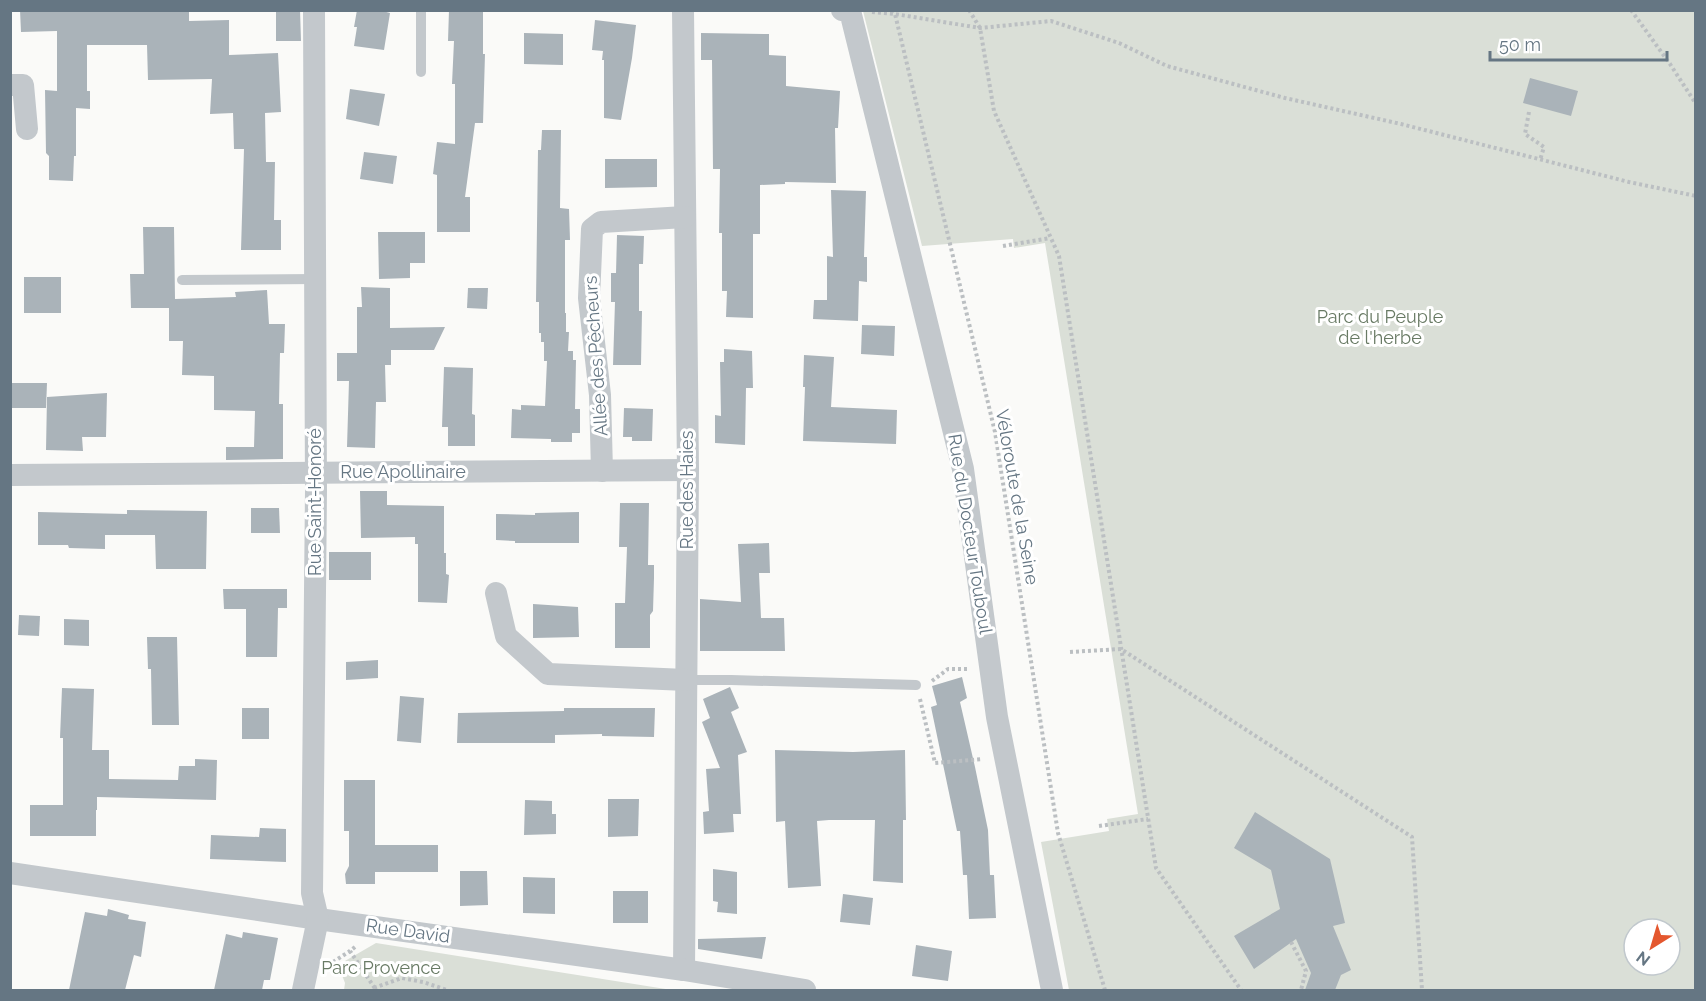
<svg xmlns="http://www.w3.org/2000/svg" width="1706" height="1001" viewBox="0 0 1706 1001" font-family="Raleway,sans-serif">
  <rect width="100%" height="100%" fill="#fafaf8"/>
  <g fill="#dadfd7" fill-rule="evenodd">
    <path d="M863 11H1695V990H1069L1041 842 1109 831 1107 819 1138 814 1045 243 1014 248 1013 239 922 246ZM1634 929H1670V965H1634Z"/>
    <polygon points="376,943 672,990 344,990 345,983 338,965"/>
  </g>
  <g fill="#aab3b9">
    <polygon points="20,10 189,10 189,21 229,20 229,55 278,53 281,112 265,113 266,162 275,162 274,220 281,220 281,250 241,250 244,149 234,149 233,113 210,114 212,79 148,80 147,45 87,45 87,91 90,91 90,109 76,108 76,156 74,156 73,181 49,180 49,156 46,153 45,90 57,91 57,31 21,32"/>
    <polygon points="276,10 300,10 301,41 276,41"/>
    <polygon points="357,10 379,10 390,13 384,50 354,46 357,27 354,27"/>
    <polygon points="449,10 483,10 483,54 485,54 483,123 475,123 465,197 470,197 470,232 437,232 437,175 433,174 437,142 455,144 455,84 452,84 454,41 448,41"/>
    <polygon points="595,20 636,25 632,58 621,120 604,118 604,60 602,60 603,51 592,50"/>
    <polygon points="524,33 563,34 563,65 524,64"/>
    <polygon points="701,33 769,34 769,55 786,56 786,86 840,91 838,128 835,128 836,183 785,182 785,184 760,185 760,234 753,234 753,318 726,317 727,291 722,291 722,233 719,233 720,169 713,169 712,60 701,60"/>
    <polygon points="1530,78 1578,91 1571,116 1523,103"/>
    <polygon points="350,89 385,94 379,126 346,119"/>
    <polygon points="542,130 561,130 560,208 569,209 570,240 565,240 565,313 566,313 566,332 569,332 568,351 573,351 573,360 576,360 575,409 580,409 580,433 572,433 572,442 551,442 551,439 511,438 512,409 521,410 521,405 545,406 547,361 544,361 544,342 541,342 541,333 539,333 539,302 536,302 538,150 541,150"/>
    <polygon points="364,152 397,156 393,184 360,179"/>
    <polygon points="605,159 657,159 657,187 605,188"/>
    <polygon points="831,190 866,191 864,257 867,257 867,282 859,281 858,321 813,319 814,300 827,300 827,256 833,257"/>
    <polygon points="143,227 174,227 175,299 236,297 235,292 267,290 269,324 285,324 284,353 280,353 279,404 283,404 283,459 226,460 226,447 254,447 255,411 214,410 214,376 182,375 183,341 169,341 169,308 131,308 130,274 144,274"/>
    <polygon points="378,232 425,232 425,263 410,263 410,278 379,279"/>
    <polygon points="617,235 644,236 643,264 639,264 639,311 642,311 641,365 613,365 615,302 611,302 611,273 616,273"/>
    <rect x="24" y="277" width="37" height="36"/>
    <polygon points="361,287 390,288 390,328 445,327 434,350 391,350 391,365 385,365 386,402 376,402 375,448 347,447 349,381 337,381 337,353 357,353 357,307 362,307"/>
    <polygon points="468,288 488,288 487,309 467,308"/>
    <polygon points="862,325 895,326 894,356 861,354"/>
    <polygon points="724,349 752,351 753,388 746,388 745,445 715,443 715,415 721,416 720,362 724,362"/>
    <polygon points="804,355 834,357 831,407 897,410 896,444 803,441 805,387 803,387"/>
    <polygon points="444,367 473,368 472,414 475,415 475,446 448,446 448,427 442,427"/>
    <polygon points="10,383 47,383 46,408 10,408"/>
    <polygon points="107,393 106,437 82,437 83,451 46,450 47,397"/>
    <polygon points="624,408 653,409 652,441 632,441 632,437 623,437"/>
    <polygon points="360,491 387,491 387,505 444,506 444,553 446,553 446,574 449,575 447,603 418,602 418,544 415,544 415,537 361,538"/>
    <polygon points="620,503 649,503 648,565 654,565 654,578 653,611 650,615 650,648 615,648 615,603 625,603 627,547 619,547"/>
    <polygon points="251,508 279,508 280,533 251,533"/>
    <polygon points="127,510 207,511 206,569 156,569 155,535 105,535 105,549 69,548 68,545 38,545 38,512 127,514"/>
    <polygon points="579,512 579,543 515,543 515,541 496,540 496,514 535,515 535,513"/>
    <polygon points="769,543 770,573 759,573 761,618 784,618 785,651 700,651 700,599 741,602 738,544"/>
    <rect x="329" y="552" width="42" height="28"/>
    <polygon points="223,589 287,589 287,608 278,608 277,657 246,657 246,609 224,609"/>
    <polygon points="533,604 578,607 579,637 533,638"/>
    <polygon points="19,615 40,616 39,636 18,635"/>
    <polygon points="64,619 89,620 89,646 64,645"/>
    <polygon points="147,637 177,637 179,725 152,725 151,669 148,669"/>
    <polygon points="378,660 378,678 346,680 346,662"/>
    <polygon points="962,677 967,698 960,702 975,767 988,830 990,875 994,875 996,918 969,919 967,875 963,875 960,831 957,831 931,707 937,705 932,686"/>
    <polygon points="730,687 739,708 731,712 747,752 738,755 741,814 733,814 734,832 704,834 703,812 709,811 706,769 720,768 702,722 710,718 703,699"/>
    <polygon points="62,688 94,689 92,750 109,750 109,779 178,780 179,766 195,766 195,759 217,760 216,800 97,797 97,810 96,810 96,836 30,836 30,805 63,805 63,738 60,738"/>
    <polygon points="400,696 424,698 421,743 397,741"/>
    <rect x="242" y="708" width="27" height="31"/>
    <polygon points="564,708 655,708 654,737 602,736 602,734 555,735 555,743 457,743 458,713 564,711"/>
    <polygon points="775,750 853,752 905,750 906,820 903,820 903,883 873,881 875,820 829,820 817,821 821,886 788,888 785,821 776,822"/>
    <polygon points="344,780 375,780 375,845 438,845 438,872 375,872 375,884 346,884 345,874 349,866 349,831 344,831"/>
    <polygon points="608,799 639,799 638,836 608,837"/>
    <polygon points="525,800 552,801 552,814 556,814 556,834 524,835"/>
    <polygon points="1255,812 1330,859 1345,923 1333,926 1351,970 1341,975 1335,990 1305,990 1311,973 1296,939 1254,969 1234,936 1280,909 1271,870 1234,848"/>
    <polygon points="260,828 286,829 286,862 210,859 211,835 259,837"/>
    <polygon points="713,869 737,872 737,914 717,912 718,902 713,901"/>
    <polygon points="460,871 487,871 488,905 460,906"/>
    <polygon points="523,877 555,878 555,914 523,913"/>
    <rect x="613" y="891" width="35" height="32"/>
    <polygon points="843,894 873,898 870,925 840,922"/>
    <polygon points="108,909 129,915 128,919 146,922 141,957 134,955 125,990 69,990 85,912 107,916"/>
    <polygon points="243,932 278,938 270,980 264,980 262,990 214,990 226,934 242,938"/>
    <polygon points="766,937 762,959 698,949 698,939"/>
    <polygon points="916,945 952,951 948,981 912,976"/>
  </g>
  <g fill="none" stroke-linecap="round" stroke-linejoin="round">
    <g stroke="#bbbfc2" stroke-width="4" stroke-dasharray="3 3" stroke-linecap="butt">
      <polyline points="892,10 895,14 995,432 1058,833 1105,990"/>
      <polyline points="969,10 980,28 994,111 1059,256 1156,868 1241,990"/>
      <polyline points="1631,10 1670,64 1696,104"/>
      <polyline points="872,12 895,14 980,28 1051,21 1119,43 1167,66 1285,98 1401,124 1629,182 1696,196"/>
      <polyline points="1529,112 1525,134 1544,147 1540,160"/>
      <polyline points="1003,246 1050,238"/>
      <polyline points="1070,652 1121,649 1412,837 1422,990"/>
      <polyline points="932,681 948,669 969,669"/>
      <polyline points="920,699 935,763 983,759"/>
      <polyline points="1099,826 1148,819"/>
      <polyline points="1291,942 1306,971 1301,990"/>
      <polyline points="355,947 350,951 376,990"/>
      <polyline points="333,962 350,951"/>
      <polyline points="374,988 402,978 423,982 447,990"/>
    </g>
    <g stroke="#c3c8cc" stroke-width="10">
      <polyline points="421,10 421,72"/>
      <polyline points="182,280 315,279"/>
      <polyline points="686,680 731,680 916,685"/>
    </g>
    <g stroke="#c3c8cc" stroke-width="22">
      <polyline points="683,10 688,470 684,970"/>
      <polyline points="842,10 850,11 963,469 997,717 1052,990"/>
      <polyline points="10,85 23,85 27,129"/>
      <polyline points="602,471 600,395 589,298 592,229 601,222 685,217"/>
      <polyline points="10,475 688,470"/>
      <polyline points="496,593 506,636 548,674 686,680"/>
      <polyline points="10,873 318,919 684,970 805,990"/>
      <polyline points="303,990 318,919 312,893 316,490 314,10"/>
    </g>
  </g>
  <g text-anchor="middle" stroke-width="6" stroke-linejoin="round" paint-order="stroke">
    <g font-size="18" fill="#687a64" stroke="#fff">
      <text x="1380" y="323">Parc du Peuple<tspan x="1380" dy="21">de l'herbe</tspan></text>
      <text x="381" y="974">Parc Provence</text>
    </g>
    <g font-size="18" fill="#657683" stroke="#fff">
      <text transform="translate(596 356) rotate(-94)" y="6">Allée des Pêcheurs</text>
      <text x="403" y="478">Rue Apollinaire</text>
      <text transform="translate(687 490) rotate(-90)" y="6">Rue des Haies</text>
      <text transform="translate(1017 497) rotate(80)" y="6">Véloroute de la Seine</text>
      <text transform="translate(315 502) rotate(-90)" y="6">Rue Saint-Honoré</text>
      <text transform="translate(970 534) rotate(81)" y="6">Rue du Docteur Touboul</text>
      <text transform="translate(408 931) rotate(8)" y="6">Rue David</text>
    </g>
  </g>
  <rect width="1706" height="1001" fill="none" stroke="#657683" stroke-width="24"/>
  <g transform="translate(1652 947) rotate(217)"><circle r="28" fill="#ffffff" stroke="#c1c8cd" stroke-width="1.5"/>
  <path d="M0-4.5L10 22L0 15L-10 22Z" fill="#e4572e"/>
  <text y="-9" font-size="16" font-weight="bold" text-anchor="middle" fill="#657683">N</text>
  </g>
  <path d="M1490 51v9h177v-9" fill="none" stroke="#657683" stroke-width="3"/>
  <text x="1499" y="51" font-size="18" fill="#657683" stroke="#ffffff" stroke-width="4.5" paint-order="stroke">50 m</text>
</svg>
